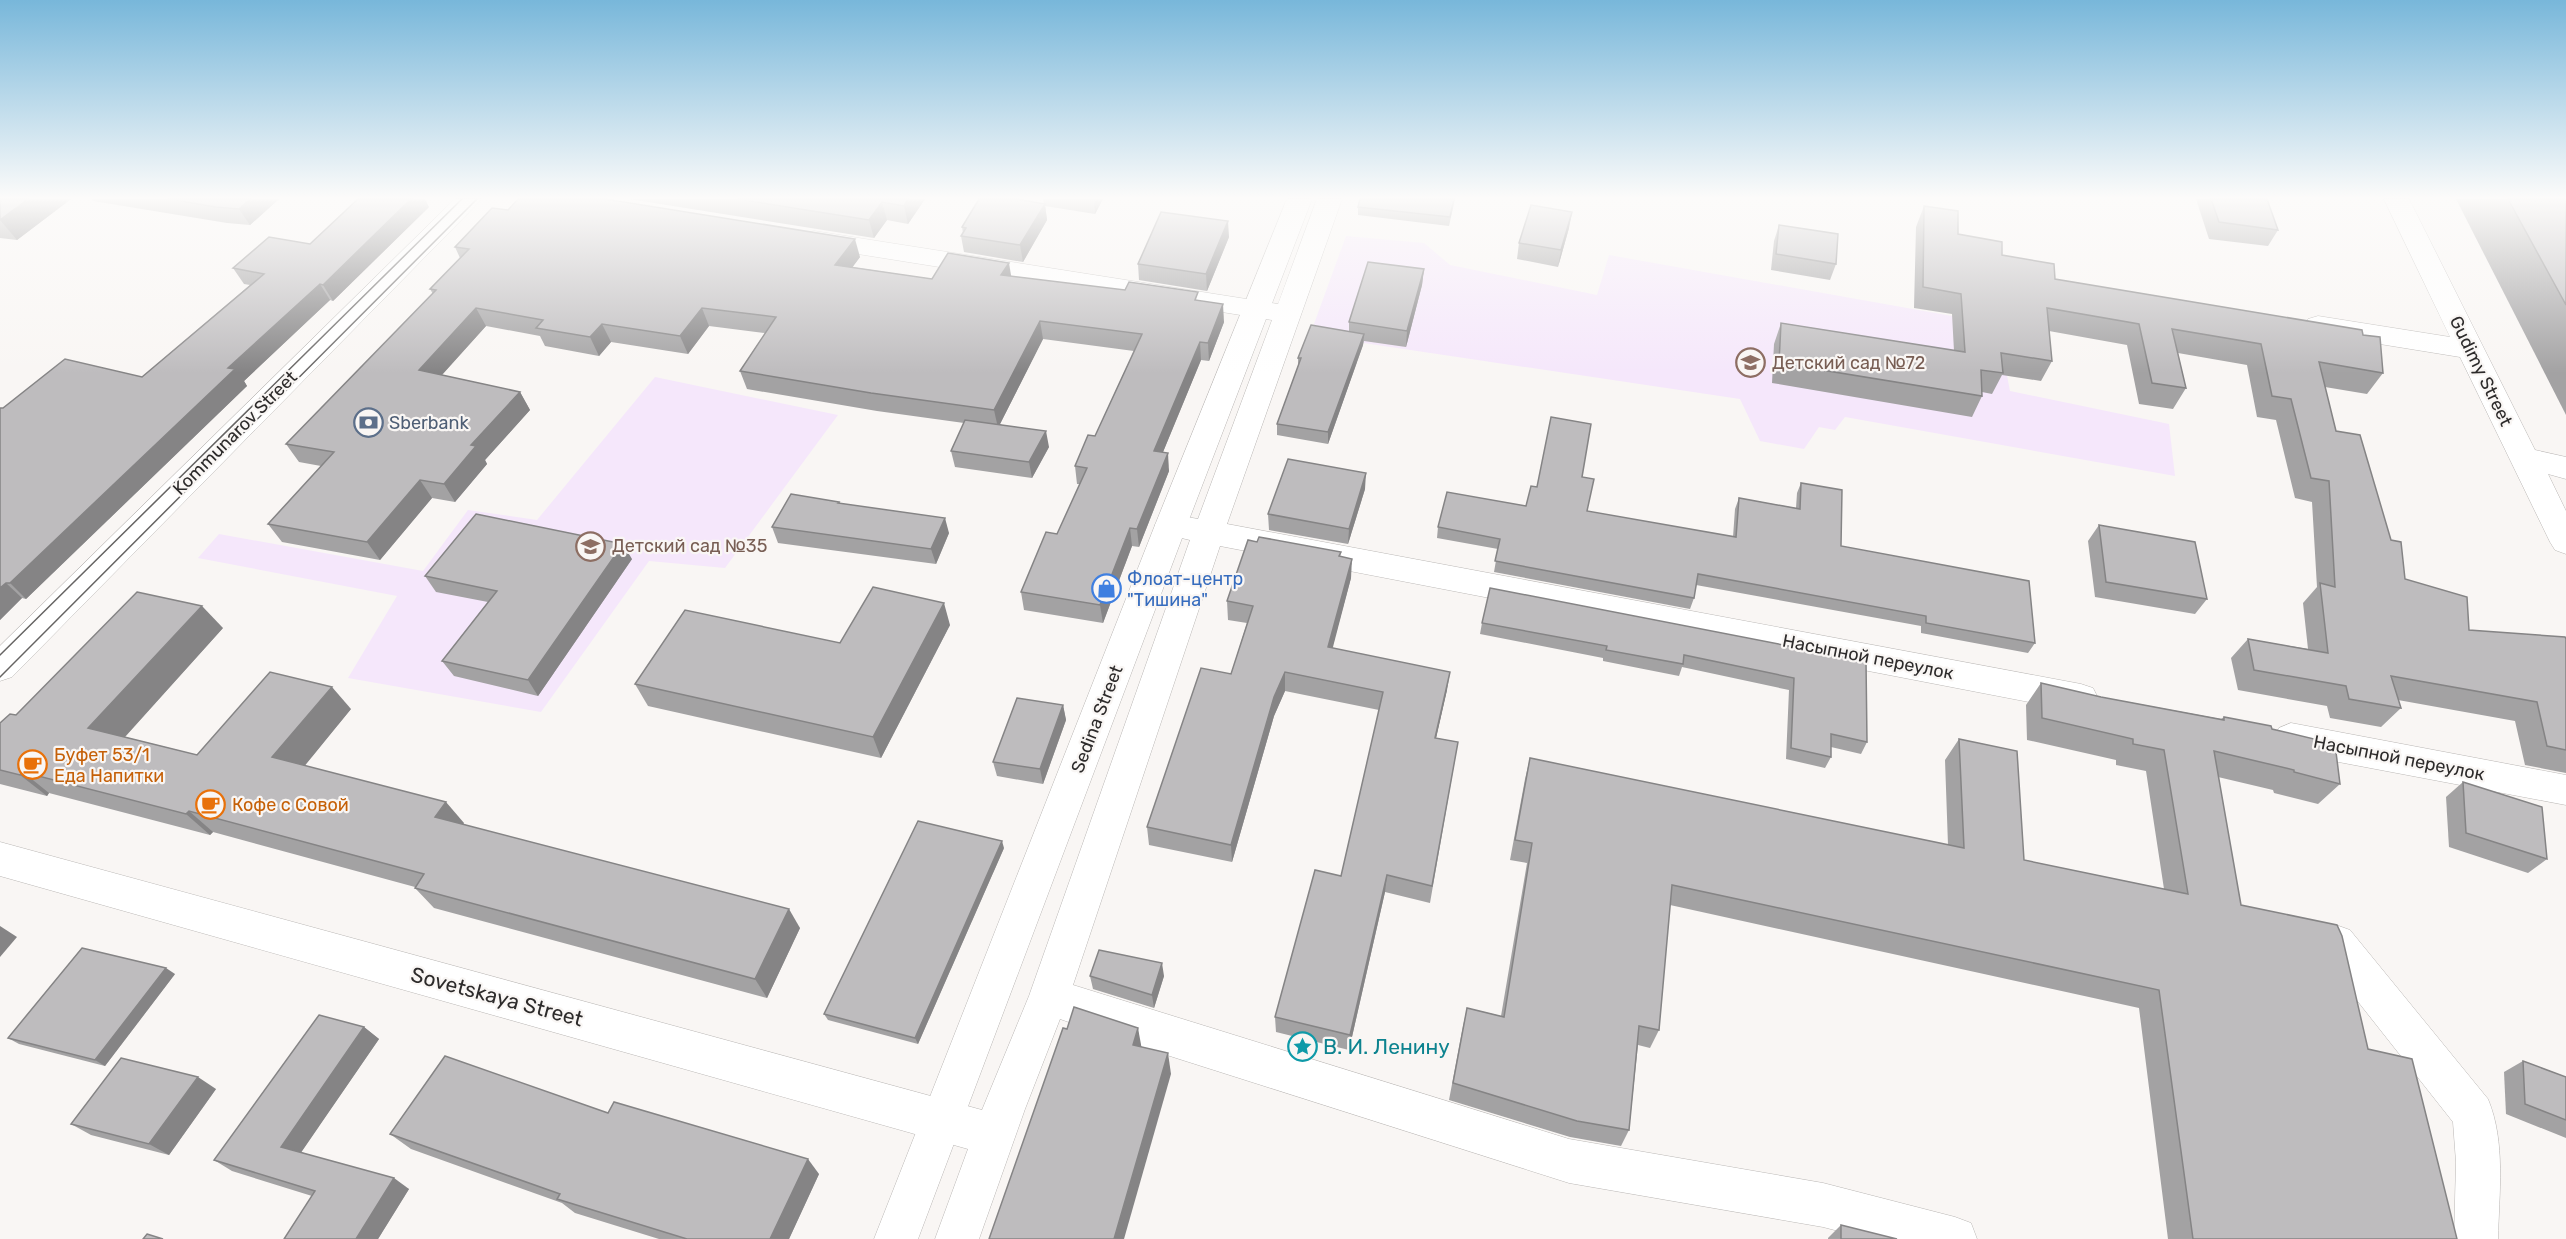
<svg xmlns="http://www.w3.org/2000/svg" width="2566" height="1239" viewBox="0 0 2566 1239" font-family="Rubik,sans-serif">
  <rect width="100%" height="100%" fill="#f9f6f4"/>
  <g fill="#f5e7fb">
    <polygon points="1346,236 1424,243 1450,265 1597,295 1609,255 1997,324 2010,391 2169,424 2175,476 1845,417 1835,430 1819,427 1804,449 1760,441 1740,399 1310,335"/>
    <polygon points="655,377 838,415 725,568 649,561 541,712 348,678 397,596 198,558 219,534 423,571 468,510 537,520"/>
  </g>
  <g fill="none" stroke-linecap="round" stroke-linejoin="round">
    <defs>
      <g id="minor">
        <polygon points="455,199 482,199 12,677 0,681 0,646"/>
        <polygon points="1317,199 1342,199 1227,524 2081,684 2093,688 2098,698 2093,708 2081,712 1220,546 1073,985 1569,1139 1823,1183 1955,1217 1971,1223 1977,1239 1869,1239 1823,1227 1569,1183 1129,1043 1060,1019 1025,1109 979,1239 935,1239 968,1149 0,876 0,842 982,1110 1029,996 1190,540 1160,533 1155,525 1160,517 1171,514 1198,519 1272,320 814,247 805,245 801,239 805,233 814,231 1278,304"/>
        <polygon points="2384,199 2409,199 2535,450 2566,457 2566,479 2548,474 2566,511 2566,554 2555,550 2550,542 2460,357 2318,334 2308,331 2304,325 2308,319 2318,316 2450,337"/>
        <polygon points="2291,723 2566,775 2566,805 2291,753 2279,748 2273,738 2279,728"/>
        <path d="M2336 925 2350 930 2488 1099C2506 1142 2499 1194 2498 1239H2454L2456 1162 2453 1122 2322 956 2316 943 2322 930Z"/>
      </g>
      <polygon id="major" points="1287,199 1312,199 1187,525 918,1239 874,1239 1155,525"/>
    </defs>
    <use href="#minor" stroke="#bab7b5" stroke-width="1"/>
    <use href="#major" stroke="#bab7b5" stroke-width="1"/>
    <use href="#minor" fill="#fff" fill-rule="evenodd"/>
    <use href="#major" fill="#fff" fill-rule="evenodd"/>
    <g stroke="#666463" stroke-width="1.5">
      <polyline points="0,655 462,199"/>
      <polyline points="0,677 477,199"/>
    </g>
  </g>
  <g fill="#a3a2a3">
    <polygon points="0,199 71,199 17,240 0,238"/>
    <polygon points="92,199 279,199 250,225 227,223 93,201"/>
    <polygon points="629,199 925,199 908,224 887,220 874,238"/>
    <polygon points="1043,199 1103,199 1095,214 1045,206 1047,220 1023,262 964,252 961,236 963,233 962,227 1044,204"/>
    <polygon points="1360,199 1455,199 1449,226 1358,215 1358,207"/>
    <polygon points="2196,199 2267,199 2278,230 2268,246 2209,239"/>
    <polygon points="2456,199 2566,199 2566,415"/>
    <polygon points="1924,206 1958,234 2002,255 2055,279 2363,335 2383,373 2367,394 2325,387 2336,431 2391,540 2405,579 2469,630 2566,639 2566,773 2525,765 2515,721 2398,700 2401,708 2381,727 2330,718 2327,706 2238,690 2231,658 2248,639 2308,649 2303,603 2317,587 2312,502 2295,498 2276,420 2257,417 2247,365 2178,353 2186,388 2173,409 2139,404 2127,345 2049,331 2052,361 2041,381 2002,375 1992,394 1982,392 1982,396 1972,417 1772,383 1774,344 1781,323 1954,351 1952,314 1914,308 1916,227"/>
    <polygon points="429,207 333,301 330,300 244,381 247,386 26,599 22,598 0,620 3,408 142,377 250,285 244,284 233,268"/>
    <polygon points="1779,225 1836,264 1830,280 1771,270 1774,241"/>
    <polygon points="1569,228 1558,267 1517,259 1519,243"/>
    <polygon points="1229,237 1207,291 1139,280 1138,264"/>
    <polygon points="455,247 860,257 852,267 932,279 1011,277 1198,300 1224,322 1209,361 1201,360 1163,452 1169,471 1139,547 1132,546 1103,623 1024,610 1021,592 1057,534 1080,484 1077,484 1075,466 1095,436 1134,351 1043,339 1000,424 1049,447 1032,478 955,467 951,451 964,423 877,411 747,389 740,371 765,333 709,326 688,354 611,342 599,356 545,346 540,336 486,326 442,375 520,392 530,410 485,460 487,464 455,502 432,498 380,560 282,542 268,524 321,466 299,462 286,444 433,294 430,289 460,258"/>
    <polygon points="1424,269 1422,285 1406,347 1364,341 1363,345 1328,444 1277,435 1277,424 1298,366 1298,358 1349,331 1349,322"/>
    <polygon points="1582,477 1587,511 1733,537 1735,509 1739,498 1796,508 1797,493 1801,483 1841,546 2035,643 2028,653 1921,633 1921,626 1696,585 1694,598 1690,609 1494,572 1498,549 1437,538 1438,527 1526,506 1537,487"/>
    <polygon points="1365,489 1348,544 1269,530 1268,514"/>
    <polygon points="839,502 840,503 949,533 936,564 778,543 772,527"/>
    <polygon points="2099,525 2207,599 2195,614 2095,597 2088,541"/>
    <polygon points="1341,552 1340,557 1351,578 1332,648 1447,690 1436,738 1458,742 1430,903 1385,892 1349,1050 1276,1032 1275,1017 1341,876 1379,710 1285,691 1274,716 1232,862 1149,845 1147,827 1231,674 1247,623 1228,620 1227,601"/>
    <polygon points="632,559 538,696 454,676 442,661 488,602 436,592 425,576"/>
    <polygon points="1482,623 1866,661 1867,742 1861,754 1831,747 1831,757 1825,768 1786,759 1789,690 1682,667 1679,676 1603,661 1603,658 1480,634"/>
    <polygon points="950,625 881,758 648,706 635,684 840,643"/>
    <polygon points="223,628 125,737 197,755 351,709 304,766 464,823 463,824 800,928 767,998 434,908 415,888 415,887 213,832 210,835 49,793 47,796 0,784 0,723 16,715"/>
    <polygon points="2041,683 2101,697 2221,719 2224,717 2272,729 2340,784 2318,804 2274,793 2273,790 2218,777 2241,905 2368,1049 2457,1239 2168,1239 2139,1008 1670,905 1659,1030 1650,1048 1638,1045 1629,1130 1621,1146 1570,1137 1449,1100 1463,1026 1467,1008 1501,1016 1527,863 1510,860 1525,779 1530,758 1948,845 1945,760 1959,739 2024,860 2164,889 2146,771 2116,765 2116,760 2027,740 2026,705"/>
    <polygon points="1063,705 1066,720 1043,784 997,776 993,762"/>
    <polygon points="2463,782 2547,859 2528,873 2449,847 2446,797"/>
    <polygon points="1004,848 918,1044 828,1020 824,1014"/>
    <polygon points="175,974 105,1066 19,1044 8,1038"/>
    <polygon points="1090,976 1164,976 1154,1008 1093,989"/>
    <polygon points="364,1027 379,1039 301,1152 409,1189 378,1239 284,1239 312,1196 232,1171 214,1160"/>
    <polygon points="2523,1061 2566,1077 2566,1138 2506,1114 2504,1072"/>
    <polygon points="216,1089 169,1155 91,1135 71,1124"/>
    <polygon points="608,1113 819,1174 789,1239 659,1239 575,1213 562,1203 411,1149 390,1134"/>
    <polygon points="1841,1225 1897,1239 1828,1239 1828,1238"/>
  </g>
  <g fill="#858485">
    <polygon points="28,199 71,199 17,240 0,220"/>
    <polygon points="250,199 279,199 250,225 239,209"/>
    <polygon points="411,199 425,199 429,207 333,301 323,285"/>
    <polygon points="908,199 925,199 908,224 904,206"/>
    <polygon points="1094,199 1103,199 1095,214"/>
    <polygon points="882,202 887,220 874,238 869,220"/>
    <polygon points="1045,204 1047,220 1023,262 1020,245"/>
    <polygon points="1572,212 1569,228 1558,267 1561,250"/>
    <polygon points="1228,221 1229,237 1207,291 1206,274"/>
    <polygon points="855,239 860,257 841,283 835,265"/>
    <polygon points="1009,263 1012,281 1001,275"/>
    <polygon points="1424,269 1422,285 1406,347 1407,331"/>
    <polygon points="320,284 330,300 244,381 247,386 26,599 10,583 228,368"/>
    <polygon points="1223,304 1224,322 1209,361 1208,343"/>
    <polygon points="476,308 486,326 430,388 419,370"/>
    <polygon points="702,308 709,326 688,354 680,336"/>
    <polygon points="1040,321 1043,339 998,428 994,410"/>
    <polygon points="602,324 611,342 599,356 590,337"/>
    <polygon points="1364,334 1363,345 1328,444 1328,432"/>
    <polygon points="1200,342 1201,360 1156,469 1154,451"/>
    <polygon points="520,392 530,410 485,460 487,464 455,502 444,484 471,445"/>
    <polygon points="1046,431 1049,447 1032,478 1029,462"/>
    <polygon points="1168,453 1169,471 1139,547 1137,529"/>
    <polygon points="1366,473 1365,489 1348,544 1349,529"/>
    <polygon points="420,480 432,498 380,560 367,542"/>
    <polygon points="945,518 949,533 936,564 931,549"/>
    <polygon points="1130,528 1132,546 1103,623 1100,605"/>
    <polygon points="623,544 632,559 538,696 528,680"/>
    <polygon points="1352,559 1351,578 1328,666 1328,647"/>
    <polygon points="6,583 22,598 0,620 0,588"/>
    <polygon points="944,603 950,625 881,758 873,737"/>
    <polygon points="202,606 223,628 113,750 88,728"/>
    <polygon points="1285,672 1285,691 1274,716 1232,862 1231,845 1274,697"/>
    <polygon points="1450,672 1447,690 1432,756 1435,738"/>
    <polygon points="332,687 351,709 294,779 272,757"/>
    <polygon points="1063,705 1066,720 1043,784 1040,769"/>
    <polygon points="23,772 49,793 47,796 20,775"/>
    <polygon points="446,802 464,823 454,837 435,817"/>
    <polygon points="189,811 213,832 210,835 186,814"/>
    <polygon points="1002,841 1004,848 918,1044 915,1038"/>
    <polygon points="1387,875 1385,892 1349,1050 1350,1035"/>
    <polygon points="789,909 800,928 767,998 755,979"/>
    <polygon points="0,926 17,937 0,957"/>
    <polygon points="1162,963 1164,976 1154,1008 1152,995"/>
    <polygon points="166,968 175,974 105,1066 95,1060"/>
    <polygon points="364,1027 379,1039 298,1157 281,1147"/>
    <polygon points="1138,1028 1142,1050 1133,1045"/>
    <polygon points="1168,1053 1171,1074 1124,1239 1114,1239"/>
    <polygon points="198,1077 216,1089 169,1155 149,1144"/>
    <polygon points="808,1159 819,1174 789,1239 770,1239"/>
    <polygon points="394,1178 409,1189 378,1239 356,1239"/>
  </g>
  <g fill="#bebcbe" stroke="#858485" stroke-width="1.5">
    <polygon points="0,199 28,199 0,220"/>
    <polygon points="168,199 250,199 239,209 216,207"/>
    <polygon points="358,199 411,199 323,285 320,284 228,368 235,369 10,583 6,583 0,588 0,408 3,408 65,359 142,377 264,274 233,268 269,237 310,244"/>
    <polygon points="518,199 605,199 855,239 835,265 932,279 948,253 1009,263 1001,275 1125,290 1129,282 1198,292 1195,300 1223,304 1208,343 1200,342 1154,451 1168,453 1137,529 1130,528 1100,605 1021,592 1046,532 1057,534 1087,468 1075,466 1088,435 1095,436 1142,334 1040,321 994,410 871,393 740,371 776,317 702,308 680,336 602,324 590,337 536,328 543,320 476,308 419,370 520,392 471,445 476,446 444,484 420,480 367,542 268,524 334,452 286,444 436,290 430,289 469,249 455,247 492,208 508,210"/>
    <polygon points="737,199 908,199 904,206 882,202 869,220"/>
    <polygon points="979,199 1016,199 1045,204 1020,245 961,236 966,228 962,227"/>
    <polygon points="1360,199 1454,199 1450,217 1358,207"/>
    <polygon points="2211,199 2267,199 2278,230 2219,222"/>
    <polygon points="2508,199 2566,199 2566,305"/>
    <polygon points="1531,205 1572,212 1561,250 1519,243"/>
    <polygon points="1924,206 1958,211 1958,234 2002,242 2002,255 2054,264 2055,279 2362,330 2363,335 2380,337 2383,373 2319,362 2336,431 2360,435 2391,540 2401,542 2405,579 2467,597 2469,630 2565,637 2566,639 2566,750 2547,746 2537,702 2391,676 2401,708 2349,699 2346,686 2254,670 2248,639 2328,653 2320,583 2335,587 2329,481 2311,478 2291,399 2272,396 2261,344 2172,329 2186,388 2152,383 2139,324 2047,308 2052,361 2001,353 2003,373 1981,370 1982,396 1779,363 1781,323 1965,352 1961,294 1923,287"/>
    <polygon points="1161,212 1228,221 1206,274 1138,264"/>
    <polygon points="1779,225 1838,234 1836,264 1776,254"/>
    <polygon points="1368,262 1424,269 1407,331 1349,322"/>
    <polygon points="1311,325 1364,334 1328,432 1277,424 1301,358 1298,358"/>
    <polygon points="1551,417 1591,424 1582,477 1594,479 1587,511 1736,537 1739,498 1800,509 1801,483 1842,490 1841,546 2029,581 2035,643 1926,623 1926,616 1698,574 1694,598 1495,561 1500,539 1438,527 1447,492 1526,506 1531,486 1537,487"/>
    <polygon points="965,420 1046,431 1029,462 951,451"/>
    <polygon points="1288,459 1366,473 1349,529 1268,514"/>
    <polygon points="791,494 839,502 838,503 945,518 931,549 772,527"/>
    <polygon points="476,514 623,544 528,680 442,661 497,591 425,576"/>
    <polygon points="2099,525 2195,542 2207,599 2106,582"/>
    <polygon points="1259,537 1341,552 1339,556 1352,559 1328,647 1450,672 1435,738 1458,742 1432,886 1387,875 1350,1035 1275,1017 1315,870 1341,876 1383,692 1285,672 1274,697 1231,845 1147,827 1201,668 1231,674 1253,606 1227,601 1248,540 1257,542"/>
    <polygon points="873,587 944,603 873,737 635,684 685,610 840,643"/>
    <polygon points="1490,588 1866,661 1867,742 1831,734 1831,757 1791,748 1794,678 1684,655 1683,664 1606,650 1607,646 1482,623"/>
    <polygon points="137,592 202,606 88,728 197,755 270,672 332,687 272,757 446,802 435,817 789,909 755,979 415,888 424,874 189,811 186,814 23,772 20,775 0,770 0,723 10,714 16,715"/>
    <polygon points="2041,683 2101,697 2224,720 2224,717 2271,726 2272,729 2335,744 2340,784 2294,772 2294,770 2214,751 2241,905 2337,925 2342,936 2368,1049 2412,1059 2457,1239 2193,1239 2159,990 1672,885 1659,1030 1639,1026 1629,1130 1577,1121 1453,1083 1467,1008 1504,1017 1532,843 1515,840 1530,758 1964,848 1959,739 2017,751 2024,860 2188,894 2164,750 2133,744 2133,739 2042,718"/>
    <polygon points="1017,698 1063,705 1040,769 993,762"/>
    <polygon points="2463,782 2542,807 2547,859 2466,833"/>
    <polygon points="918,821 1002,841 915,1038 824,1014"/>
    <polygon points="82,948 166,968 95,1060 8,1038"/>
    <polygon points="1099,950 1162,963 1152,995 1090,976"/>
    <polygon points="1074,1007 1138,1028 1133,1045 1168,1053 1114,1239 989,1239 1063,1028 1067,1029"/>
    <polygon points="319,1015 364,1027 281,1147 394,1178 356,1239 284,1239 315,1191 214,1160"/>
    <polygon points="445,1056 608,1113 614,1102 808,1159 770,1239 687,1239 557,1199 560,1194 390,1134"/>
    <polygon points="121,1058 198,1077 149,1144 71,1124"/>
    <polygon points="2523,1061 2566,1077 2566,1120 2525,1104"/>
    <polygon points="1841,1225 1897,1239 1841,1239"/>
    <polygon points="147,1234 163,1239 143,1239"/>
  </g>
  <linearGradient id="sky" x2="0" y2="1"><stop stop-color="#78b7da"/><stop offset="0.53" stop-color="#fcfbfa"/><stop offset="1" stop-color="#fcfbfa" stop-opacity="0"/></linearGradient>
  <rect width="2566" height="373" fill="url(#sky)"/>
  <defs>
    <symbol id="school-ring" viewBox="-11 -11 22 22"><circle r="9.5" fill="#f9f6f4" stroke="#8d6e63" stroke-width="1.5"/><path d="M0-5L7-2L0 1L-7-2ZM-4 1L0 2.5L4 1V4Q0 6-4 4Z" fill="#8d6e63"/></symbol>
    <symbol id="bank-ring" viewBox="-11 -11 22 22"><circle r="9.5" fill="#f9f6f4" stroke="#5c6f8a" stroke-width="1.5"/><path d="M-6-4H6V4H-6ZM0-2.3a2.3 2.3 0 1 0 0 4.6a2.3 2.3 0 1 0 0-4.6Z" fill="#5c6f8a"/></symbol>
    <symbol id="shop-ring" viewBox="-11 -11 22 22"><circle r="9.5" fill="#f9f6f4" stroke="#3f7fe0" stroke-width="1.5"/><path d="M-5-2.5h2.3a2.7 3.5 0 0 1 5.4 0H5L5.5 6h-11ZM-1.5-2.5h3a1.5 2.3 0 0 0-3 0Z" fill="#3f7fe0"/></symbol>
    <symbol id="cafe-ring" viewBox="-11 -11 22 22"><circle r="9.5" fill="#f9f6f4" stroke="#e8710a" stroke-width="1.5"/><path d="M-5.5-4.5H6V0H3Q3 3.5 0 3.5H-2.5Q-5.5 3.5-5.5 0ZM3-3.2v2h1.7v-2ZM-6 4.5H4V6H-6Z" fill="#e8710a"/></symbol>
    <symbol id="sight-ring" viewBox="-11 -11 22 22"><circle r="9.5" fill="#f9f6f4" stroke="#0f9aa8" stroke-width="1.5"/><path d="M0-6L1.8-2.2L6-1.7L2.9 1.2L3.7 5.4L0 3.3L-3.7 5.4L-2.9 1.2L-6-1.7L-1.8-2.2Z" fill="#0f9aa8"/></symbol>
  </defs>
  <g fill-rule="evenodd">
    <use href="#school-ring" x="1734" y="346" width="33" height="33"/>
    <use href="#bank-ring" x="352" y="406" width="33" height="33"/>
    <use href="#school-ring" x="574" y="530" width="33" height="33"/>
    <use href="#shop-ring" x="1090" y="572" width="33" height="33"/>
    <use href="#cafe-ring" x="16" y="748" width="33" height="33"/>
    <use href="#cafe-ring" x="194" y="788" width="33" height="33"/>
    <use href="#sight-ring" x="1286" y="1030" width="33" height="33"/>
  </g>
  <g text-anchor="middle" stroke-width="4.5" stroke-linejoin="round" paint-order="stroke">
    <g font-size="18" fill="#785e54" stroke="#f9f6f4" text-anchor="start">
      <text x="1772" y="369">Детский сад №72</text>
      <text x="612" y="552">Детский сад №35</text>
    </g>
    <g font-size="18" fill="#2d2b2b" stroke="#f9f6f4">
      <text transform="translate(2481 371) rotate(64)" y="6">Gudimy Street</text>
      <text transform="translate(235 433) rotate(-45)" y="6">Kommunarov Street</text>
      <text transform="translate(1868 657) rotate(11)" y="6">Насыпной переулок</text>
      <text transform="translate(1097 719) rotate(-69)" y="6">Sedina Street</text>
      <text transform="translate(2399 758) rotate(11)" y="6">Насыпной переулок</text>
    </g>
    <g font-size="18" fill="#4e5e75" stroke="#f9f6f4" text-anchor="start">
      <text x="389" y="429">Sberbank</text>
    </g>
    <g font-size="18" fill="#366cbe" stroke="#f9f6f4" text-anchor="start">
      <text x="1127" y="585">Флоат-центр<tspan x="1127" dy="21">"Тишина"</tspan></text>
    </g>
    <g font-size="18" fill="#c56008" stroke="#f9f6f4" text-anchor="start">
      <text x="54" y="761">Буфет 53/1<tspan x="54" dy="21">Еда Напитки</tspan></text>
      <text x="232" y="811">Кофе с Совой</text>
    </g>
    <g font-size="21" fill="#2d2b2b" stroke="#f9f6f4">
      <text transform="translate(497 997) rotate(15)" y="7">Sovetskaya Street</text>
    </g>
    <g font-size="21" fill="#0d838f" stroke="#f9f6f4" text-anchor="start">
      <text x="1323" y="1054">В. И. Ленину</text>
    </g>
  </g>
</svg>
